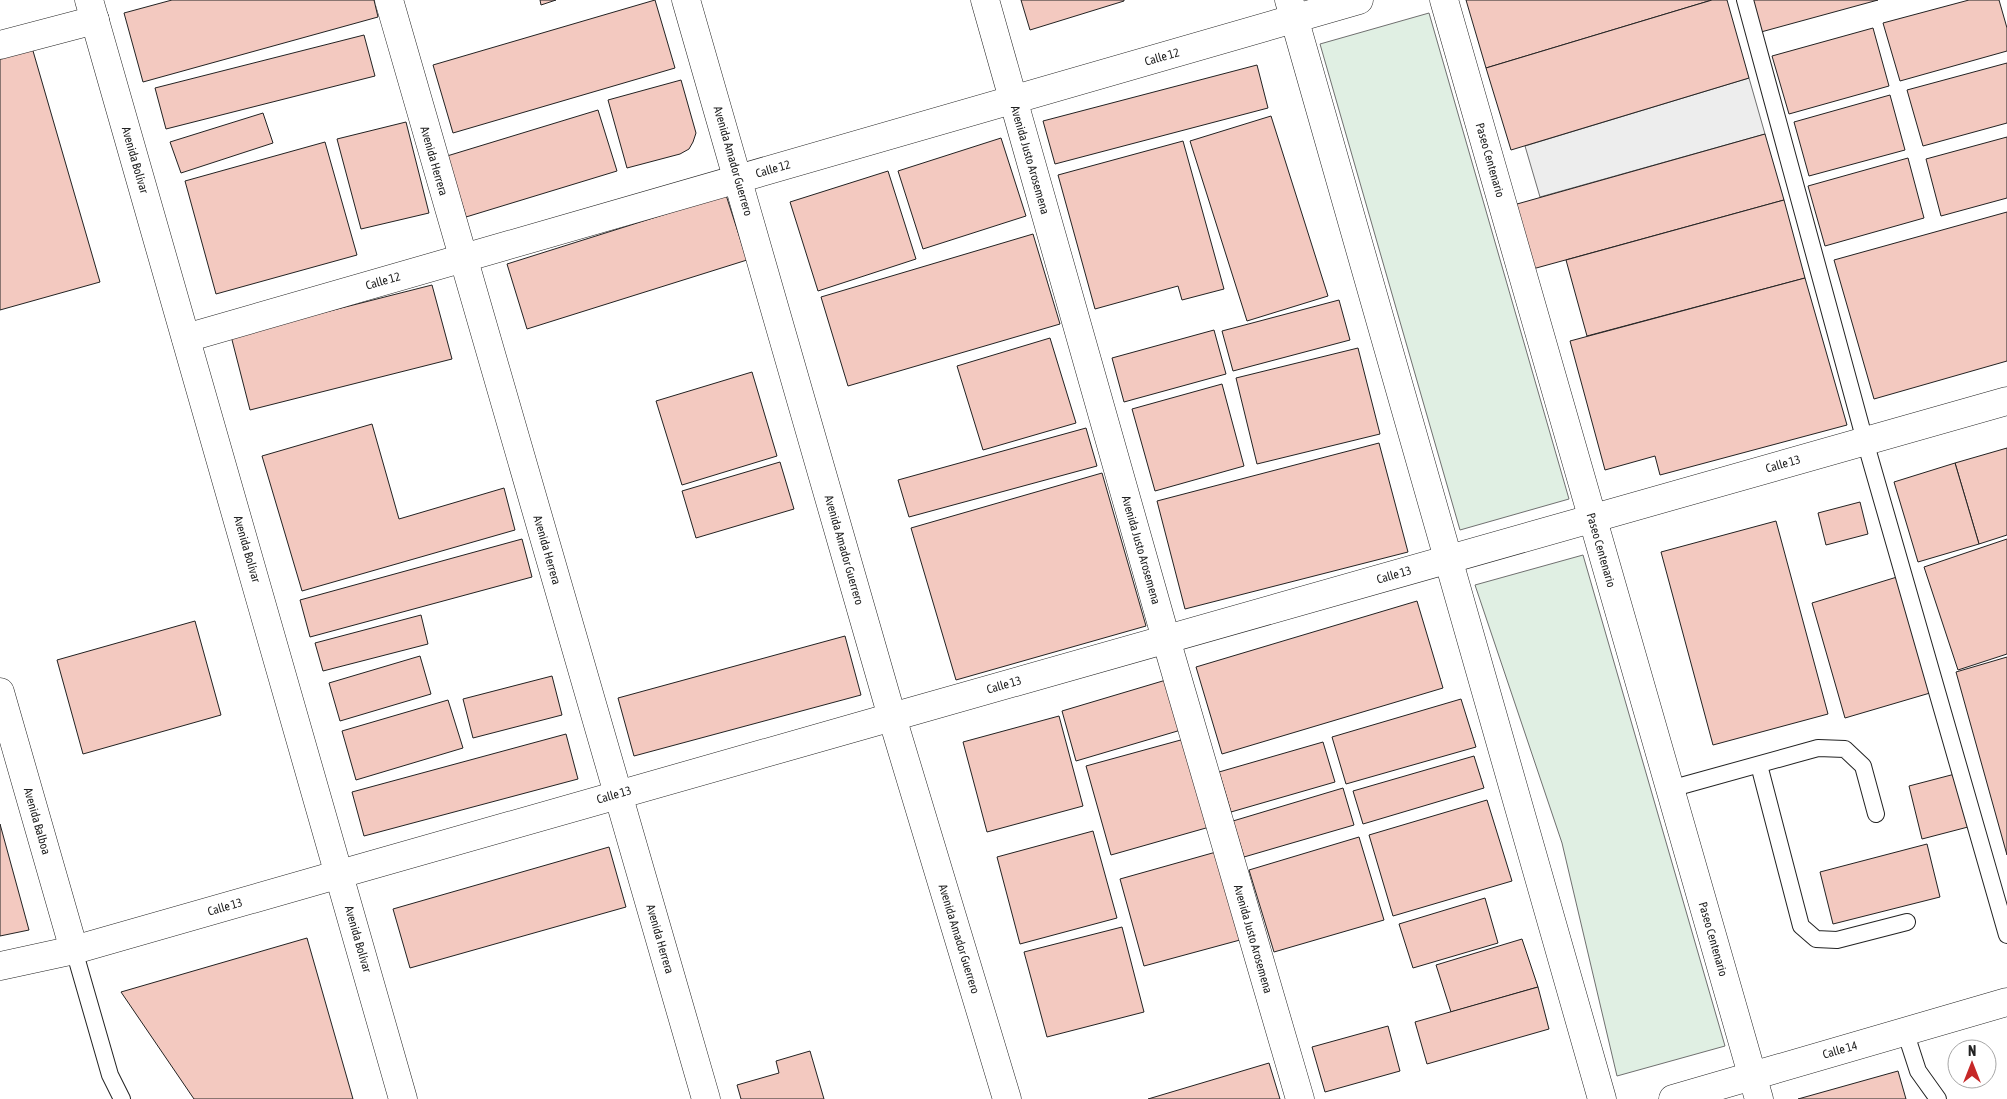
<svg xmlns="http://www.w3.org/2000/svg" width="2007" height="1099" viewBox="0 0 2007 1099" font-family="'Asap Condensed',sans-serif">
  <rect width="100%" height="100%" fill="#fff"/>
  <g fill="#e0efe3" stroke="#6f6f6f">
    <polygon points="1429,13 1569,499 1460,530 1320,44"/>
    <polygon points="1583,555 1725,1046 1617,1076 1562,843 1475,585"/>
  </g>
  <polygon fill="#ededed" stroke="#6f6f6f" points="1749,78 1765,134 1540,197 1525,146"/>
  <g fill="#f3c9c0" stroke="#222">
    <polygon points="172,0 374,0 378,17 143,82 124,13"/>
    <polygon points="540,0 556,0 541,5"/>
    <polygon points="655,0 675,68 453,133 433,65"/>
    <polygon points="1021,0 1124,0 1124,1 1030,30"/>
    <polygon points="1466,0 1712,0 1486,68"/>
    <polygon points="1712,0 1727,0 1749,78 1511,150 1486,68"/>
    <polygon points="1752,0 1878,0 1761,32"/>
    <polygon points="1969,0 1999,0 2007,28 2007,51 1900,81 1883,23"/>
    <polygon points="1873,28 1889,86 1789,114 1772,56"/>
    <polygon points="364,35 375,76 166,129 155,88"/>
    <polygon points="31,44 100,282 0,310 0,53"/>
    <polygon points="2007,63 2007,123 1923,146 1907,90"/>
    <polygon points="1257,65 1268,108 1055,164 1043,121"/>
    <polygon points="681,80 696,133 693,142 689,149 680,154 627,168 608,100"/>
    <polygon points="1890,95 1905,150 1809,176 1794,122"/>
    <polygon points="598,110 617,171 466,217 447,156"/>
    <polygon points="263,113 273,143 181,173 170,142"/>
    <polygon points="1271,116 1328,296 1247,321 1190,141"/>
    <polygon points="406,122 429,213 361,229 337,139"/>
    <polygon points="1765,134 1784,200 1529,270 1510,206"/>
    <polygon points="2007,137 2007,198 1941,216 1926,159"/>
    <polygon points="1001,138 1026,216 923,249 898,171"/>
    <polygon points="1183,141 1224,289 1182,300 1178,286 1095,309 1058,175"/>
    <polygon points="325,142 357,255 216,294 185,181"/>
    <polygon points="1908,158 1924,218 1825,246 1808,186"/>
    <polygon points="888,171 916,259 818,291 790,202"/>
    <polygon points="726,195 747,260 527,329 507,264"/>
    <polygon points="1784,200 1805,278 1587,336 1566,260"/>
    <polygon points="2007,212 2007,361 1874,399 1834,260"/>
    <polygon points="1033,234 1060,324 848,386 821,297"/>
    <polygon points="1805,278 1847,425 1660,475 1655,456 1605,470 1570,341"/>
    <polygon points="432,285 452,359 250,410 231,336"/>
    <polygon points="1339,300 1350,340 1233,371 1222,331"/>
    <polygon points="1214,330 1226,374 1124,402 1112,358"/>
    <polygon points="1050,338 1076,423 983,450 957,366"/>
    <polygon points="1358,348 1380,434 1257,464 1236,378"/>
    <polygon points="752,372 777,456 682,485 656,401"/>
    <polygon points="1222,384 1244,466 1155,491 1132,409"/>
    <polygon points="372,424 399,519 504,488 515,530 302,591 262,456"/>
    <polygon points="1086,428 1097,466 909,517 898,480"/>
    <polygon points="1379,443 1408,552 1185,609 1157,501"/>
    <polygon points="2007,448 2007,535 1979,544 1955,463"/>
    <polygon points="780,462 794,509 696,538 682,491"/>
    <polygon points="1955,463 1979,544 1918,562 1894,482"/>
    <polygon points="1102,473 1146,626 956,680 911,528"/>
    <polygon points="1860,502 1868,534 1826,545 1818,513"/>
    <polygon points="1776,521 1828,714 1713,745 1661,552"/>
    <polygon points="522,539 532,577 310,637 300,600"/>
    <polygon points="2007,539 2007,654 1958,670 1924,567"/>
    <polygon points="1897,577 1930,693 1845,718 1812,603"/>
    <polygon points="1417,601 1443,688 1222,754 1196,667"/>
    <polygon points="421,615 428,644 323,671 315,643"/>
    <polygon points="195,621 221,715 83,754 57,660"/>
    <polygon points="845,636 861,695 634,756 618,698"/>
    <polygon points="420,656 431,694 340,721 329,683"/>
    <polygon points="2007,657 2007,855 1956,672"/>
    <polygon points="552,676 562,715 473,738 463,699"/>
    <polygon points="1166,680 1181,730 1076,761 1062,711"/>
    <polygon points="1461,699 1476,747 1346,784 1332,737"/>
    <polygon points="448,700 463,748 356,780 342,731"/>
    <polygon points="1059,716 1083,806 987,832 963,742"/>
    <polygon points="566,734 578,779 364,836 352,792"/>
    <polygon points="1188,738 1213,826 1111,855 1086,766"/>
    <polygon points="1323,742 1335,782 1231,812 1219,772"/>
    <polygon points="1474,756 1484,788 1363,824 1353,791"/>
    <polygon points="1955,774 1968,827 1922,839 1909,786"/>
    <polygon points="1343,788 1354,825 1244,857 1233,821"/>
    <polygon points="1487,800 1512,881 1393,916 1369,835"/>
    <polygon points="0,824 29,930 0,936"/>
    <polygon points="1093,831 1117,918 1020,944 997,857"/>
    <polygon points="1359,837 1384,920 1274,952 1249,870"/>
    <polygon points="1927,844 1940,897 1833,924 1820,872"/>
    <polygon points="609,847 626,907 410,968 393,909"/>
    <polygon points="1216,852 1240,940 1144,966 1120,879"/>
    <polygon points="1485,898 1498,943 1413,968 1399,924"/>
    <polygon points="1122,927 1144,1012 1047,1037 1024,952"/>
    <polygon points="307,938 353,1099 194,1099 121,992"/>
    <polygon points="1522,939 1538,987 1451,1012 1436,965"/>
    <polygon points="1538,987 1549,1029 1427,1064 1415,1022"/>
    <polygon points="1388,1026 1400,1071 1325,1092 1312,1047"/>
    <polygon points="810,1051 824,1099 741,1099 737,1085 779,1073 776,1061"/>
    <polygon points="1269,1063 1280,1099 1148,1099"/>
    <polygon points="1898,1071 1906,1099 1798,1099"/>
  </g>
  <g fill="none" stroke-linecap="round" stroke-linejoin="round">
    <defs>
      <g id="service">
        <polyline points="1745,0 1865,441 2007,935"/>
        <polyline points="1759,765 1801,926 1816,939 1837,940 1907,922"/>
        <polyline points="1670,789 1818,748 1845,749 1863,766 1876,814"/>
        <polyline points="74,950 110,1075 122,1099"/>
        <polyline points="1905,1031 1918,1071 1938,1099"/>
      </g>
      <g id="minor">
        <polyline points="389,0 706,1099"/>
        <polyline points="985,0 1166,639 1300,1099"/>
        <polyline points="0,45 95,20"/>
        <polyline points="186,338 1359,0"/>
        <polyline points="0,692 74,950"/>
        <polyline points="0,966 74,950 340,874"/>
        <polyline points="1673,1099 2007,1002"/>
      </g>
      <g id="tertiary">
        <polyline points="89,0 403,1099"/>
        <polyline points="340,874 892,717"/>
      </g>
      <g id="secondary">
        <polyline points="686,0 892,717 1007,1099"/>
        <polyline points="892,717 2007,401"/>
      </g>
      <g id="primary">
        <polyline points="1289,0 1602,1099"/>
        <polyline points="1444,0 1759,1099"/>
      </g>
    </defs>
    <use href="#service" stroke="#222" stroke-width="18"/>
    <use href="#minor" stroke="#222" stroke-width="29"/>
    <use href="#tertiary" stroke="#222" stroke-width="29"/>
    <use href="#secondary" stroke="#222" stroke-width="29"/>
    <use href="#primary" stroke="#222" stroke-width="29"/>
    <use href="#service" stroke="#fff" stroke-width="16"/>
    <use href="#minor" stroke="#fff" stroke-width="28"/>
    <use href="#tertiary" stroke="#fff" stroke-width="28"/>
    <use href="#secondary" stroke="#fff" stroke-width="28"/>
    <use href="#primary" stroke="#fff" stroke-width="28"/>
  </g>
  <g text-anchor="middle" stroke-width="4" stroke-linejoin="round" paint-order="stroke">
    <g font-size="12" fill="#222" stroke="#fff">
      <text transform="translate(1162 57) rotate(-16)" y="4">Calle 12</text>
      <text transform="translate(135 160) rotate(74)" y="4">Avenida Bolívar</text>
      <text transform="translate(1030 160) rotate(74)" y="4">Avenida Justo Arosemena</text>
      <text transform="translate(1490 160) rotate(74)" y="4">Paseo Centenario</text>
      <text transform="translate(434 161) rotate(74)" y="4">Avenida Herrera</text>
      <text transform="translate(733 161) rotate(74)" y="4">Avenida Amador Guerrero</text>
      <text transform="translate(773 169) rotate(-16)" y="4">Calle 12</text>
      <text transform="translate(383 281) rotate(-16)" y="4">Calle 12</text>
      <text transform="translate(1783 464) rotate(-16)" y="4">Calle 13</text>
      <text transform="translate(247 549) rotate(74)" y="4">Avenida Bolívar</text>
      <text transform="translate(547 550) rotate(74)" y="4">Avenida Herrera</text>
      <text transform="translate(844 550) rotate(74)" y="4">Avenida Amador Guerrero</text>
      <text transform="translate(1141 550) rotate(74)" y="4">Avenida Justo Arosemena</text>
      <text transform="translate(1601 550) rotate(74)" y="4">Paseo Centenario</text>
      <text transform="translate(1394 575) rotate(-16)" y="4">Calle 13</text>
      <text transform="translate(1004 685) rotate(-16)" y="4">Calle 13</text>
      <text transform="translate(614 795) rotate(-16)" y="4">Calle 13</text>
      <text transform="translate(37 821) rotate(74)" y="4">Avenida Balboa</text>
      <text transform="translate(225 907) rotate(-16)" y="4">Calle 13</text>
      <text transform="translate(358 939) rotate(74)" y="4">Avenida Bolívar</text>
      <text transform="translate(660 939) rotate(74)" y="4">Avenida Herrera</text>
      <text transform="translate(959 939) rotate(73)" y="4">Avenida Amador Guerrero</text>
      <text transform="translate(1253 939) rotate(74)" y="4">Avenida Justo Arosemena</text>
      <text transform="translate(1713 939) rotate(74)" y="4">Paseo Centenario</text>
      <text transform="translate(1840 1050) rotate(-16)" y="4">Calle 14</text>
    </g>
  </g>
  <g transform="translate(1972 1064)"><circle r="24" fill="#ffffff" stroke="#a7a7a7"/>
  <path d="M0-4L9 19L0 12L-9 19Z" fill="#c62828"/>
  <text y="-8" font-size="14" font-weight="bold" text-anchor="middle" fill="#222222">N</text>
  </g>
</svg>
